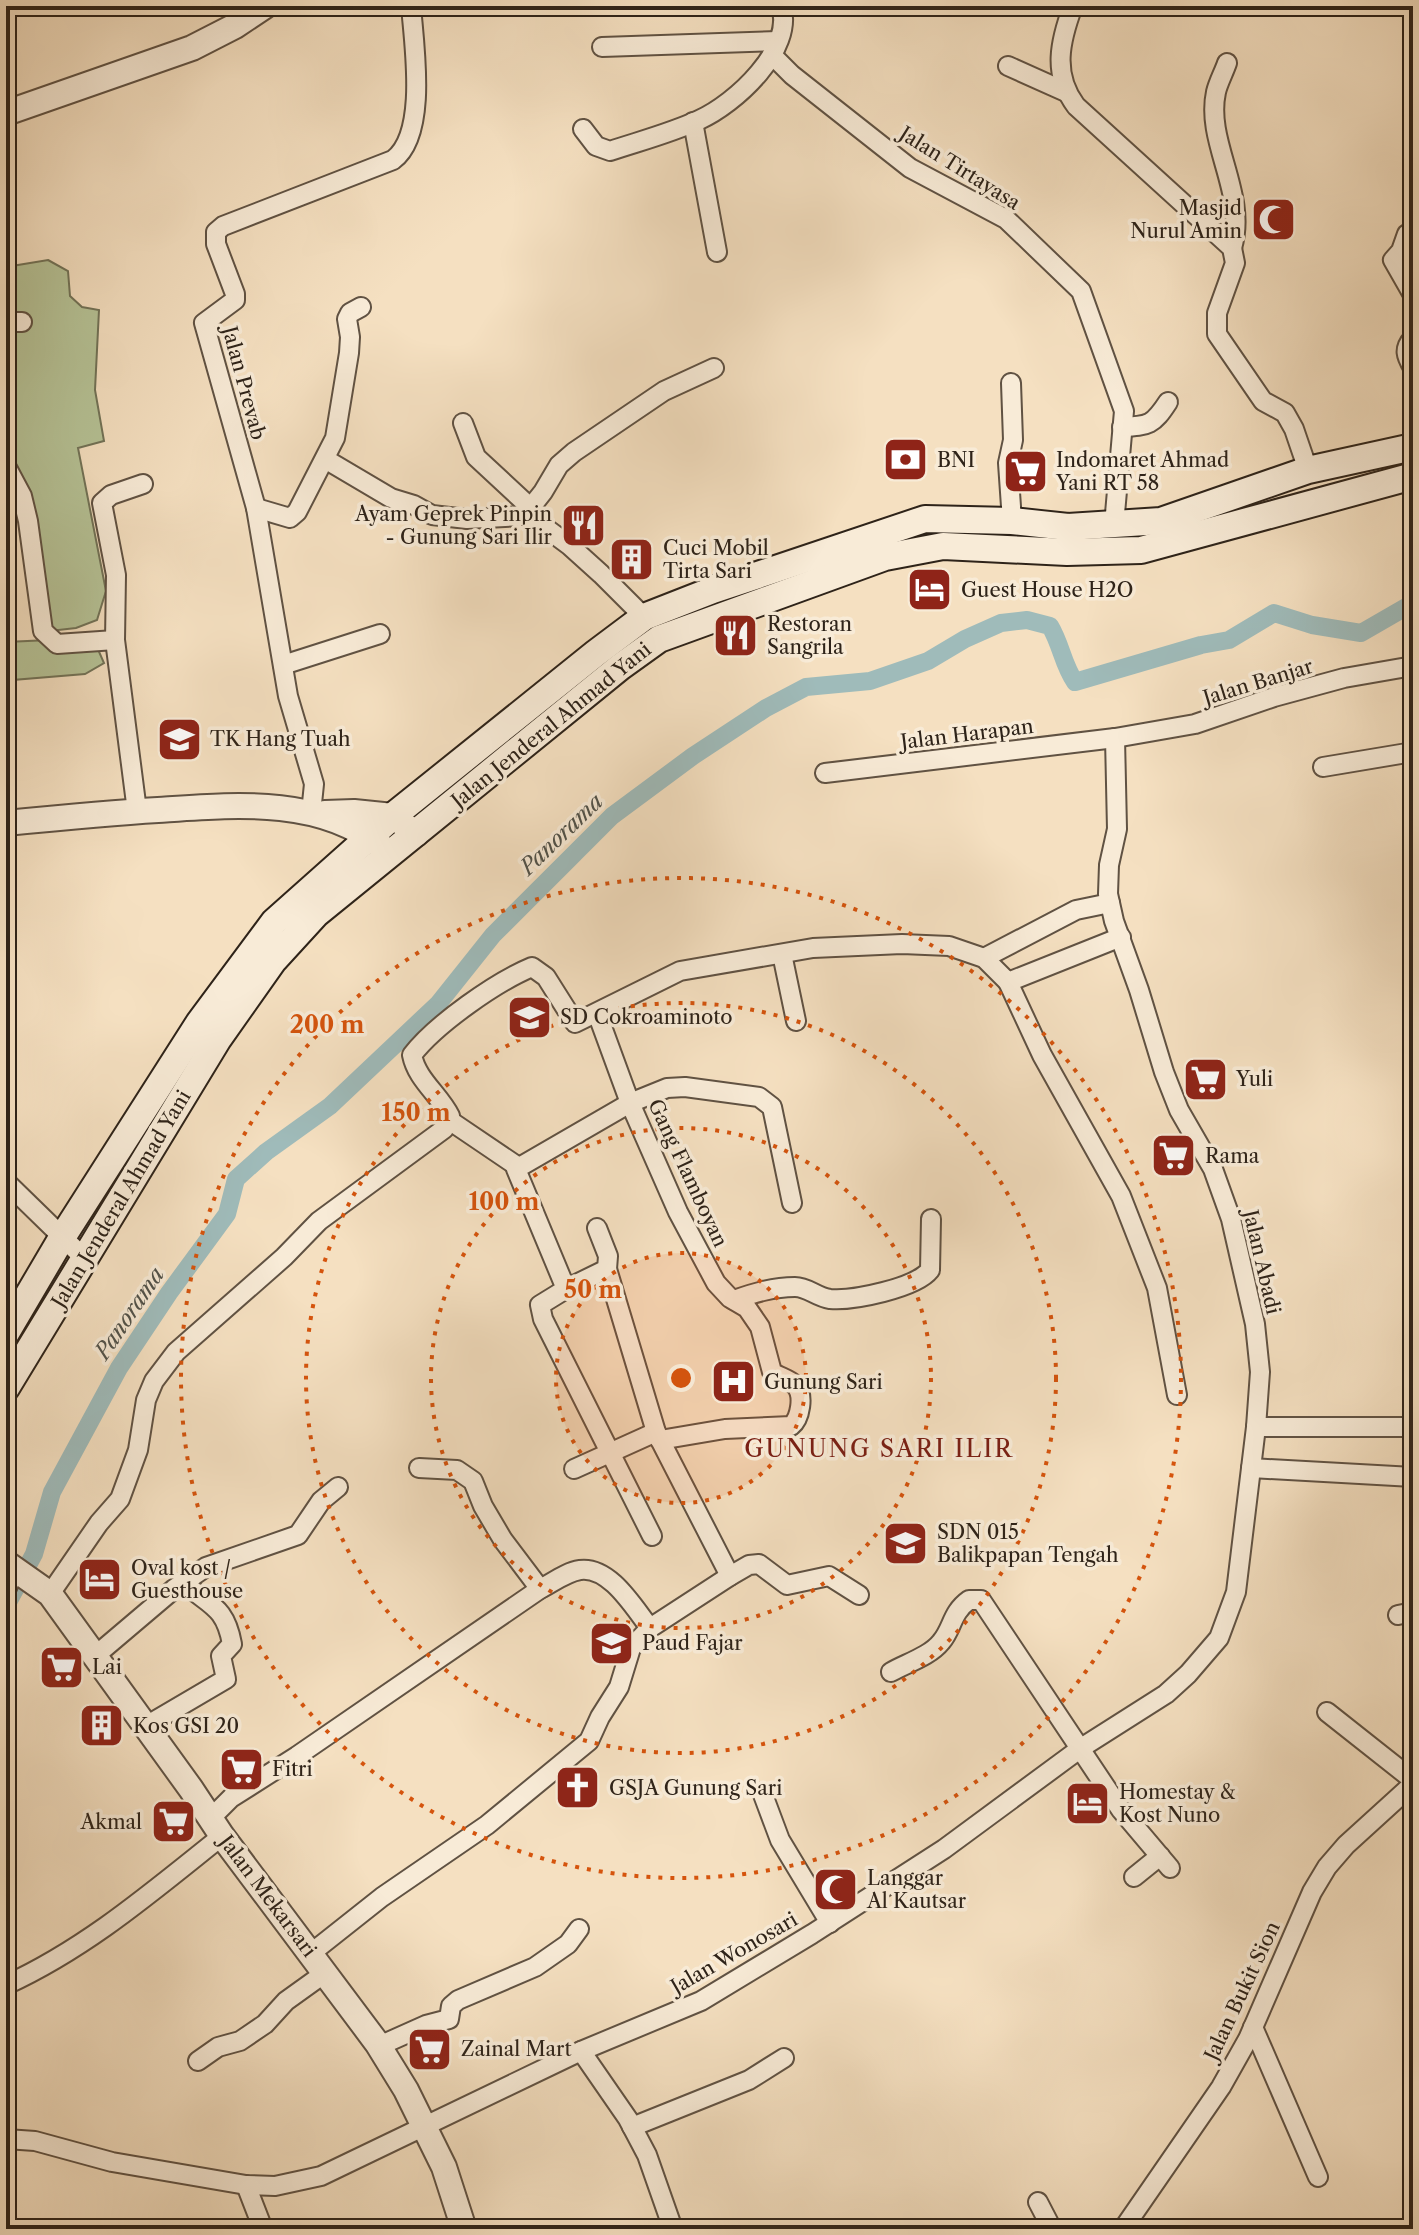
<svg xmlns="http://www.w3.org/2000/svg" width="1419" height="2235" viewBox="0 0 1419 2235" font-family="'Libre Caslon Text',serif">
  <rect width="100%" height="100%" fill="#f5e0c1"/>
  <filter id="stains"><feTurbulence type="fractalNoise" baseFrequency=".0025" numOctaves="4"/><feColorMatrix values="0 0 0 0 .2 0 0 0 0 .09 0 0 0 0 .02 0 0 0 .5 -.17"/></filter>
  <radialGradient id="worn" r=".72"><stop offset=".6" stop-color="#630" stop-opacity="0"/><stop offset="1" stop-color="#630" stop-opacity=".3"/></radialGradient>
  <g fill="#b6c397" stroke="#727358" stroke-width="2">
    <polygon points="48,260 68,271 70,296 82,307 99,310 95,390 104,441 78,448 106,591 97,620 76,628 41,632 17,508 6,467 6,271 12,266"/>
    <polygon points="93,638 104,663 85,674 13,680 11,709 6,709 6,642"/>
  </g>
  <g fill="none" stroke-linecap="round" stroke-linejoin="round">
    <path stroke="#9fbbba" stroke-width="18" d="M6 1606 34 1554 52 1492 119 1368 169 1293 227 1214 236 1179 266 1152 330 1106 438 1004 493 935 612 816 693 756 766 708 806 687 870 681 928 661 965 639 1001 623 1027 620 1050 626C1061 644 1063 665 1075 682L1201 645 1229 640 1274 613 1312 625 1361 633 1413 603"/>
    <defs>
      <g id="minor">
        <path d="M1073 6C1060 41 1052 74 1076 106L1232 248 1235 263 1217 313V334L1263 401 1285 413 1294 429 1308 470"/>
        <polyline points="602,47 778,41"/>
        <polyline points="772,55 792,75 910,168 1006,219 1081,291 1124,411 1114,525"/>
        <path d="M1227 63C1224 72 1218 83 1216 92 1205 143 1248 193 1232 248"/>
        <polyline points="1008,66 1066,92"/>
        <polyline points="693,122 717,252"/>
        <path d="M583 129 596 146 610 151C640 141 671 133 699 120 735 104 795 49 781 6"/>
        <polyline points="1407,234 1401,251 1393,260 1413,295"/>
        <polyline points="6,322 22,322"/>
        <path d="M1413 338C1403 349 1406 356 1413 368"/>
        <polyline points="1011,383 1013,440 1008,463 1012,521"/>
        <polyline points="463,423 476,457 531,508"/>
        <path d="M1122 427C1149 426 1153 425 1168 402"/>
        <polyline points="325,459 391,498 414,505 432,515 467,519 524,516 539,523 570,546 601,574 644,617"/>
        <polyline points="6,466 22,496 28,521 43,631 57,644 115,640"/>
        <polyline points="256,508 290,518 297,512 335,438 349,353 350,337 347,319 350,313 361,307"/>
        <polyline points="524,516 543,492 559,465 574,452 664,391 714,368"/>
        <polyline points="283,665 380,634"/>
        <polyline points="1323,767 1413,752"/>
        <polyline points="825,773 1115,738 1195,724 1274,697 1344,678 1413,666"/>
        <polyline points="137,811 115,640 116,575 102,503 111,495 143,484"/>
        <path d="M311 813 314 784 288 696 256 508 204 323 235 300V294L216 244V232L223 226 393 160C428 134 414 45 411 6"/>
        <polyline points="782,954 796,1021"/>
        <polyline points="984,958 1076,910 1110,903"/>
        <polyline points="1008,982 1042,1055 1121,1196 1157,1288 1177,1395"/>
        <path d="M597 1013 630 1103 678 1212 716 1283 730 1298 747 1308 760 1327 772 1372C779 1377 789 1379 795 1385 805 1395 800 1419 791 1426L725 1429 660 1440"/>
        <polyline points="449,1120 517,1166"/>
        <polyline points="6,1182 84,1258"/>
        <polyline points="607,1269 656,1432 730,1576"/>
        <polyline points="566,1289 607,1269 608,1256 597,1228"/>
        <path d="M734 1300C754 1293 773 1287 795 1287 808 1287 816 1297 830 1299 853 1301 916 1288 930 1270L931 1219"/>
        <polyline points="1256,1427 1413,1427"/>
        <polyline points="419,1468 457,1470 473,1481 483,1506 503,1540 540,1589"/>
        <polyline points="1251,1468 1413,1477"/>
        <polyline points="574,1469 656,1432"/>
        <polyline points="652,1536 543,1319 540,1305 566,1289 516,1169 630,1103 667,1088 685,1087 759,1097 772,1107 792,1203"/>
        <polyline points="6,1590 15,1570"/>
        <path d="M50 1594 99 1523 120 1499 138 1450 146 1400 154 1381 176 1352 284 1257 319 1221 444 1129 450 1116C439 1094 417 1080 412 1055 436 1024 496 982 532 967L546 977 575 1023 680 971 813 948 902 944 949 946 984 958 1008 982 1121 937"/>
        <polyline points="1398,1615 1413,1612"/>
        <polyline points="95,1656 174,1589 206,1567 298,1535 321,1501 338,1487"/>
        <path d="M891 1672C907 1663 930 1656 941 1642 953 1628 951 1613 969 1600H981L1121 1810 1170 1868"/>
        <polyline points="1327,1712 1413,1780"/>
        <path d="M146 1726 226 1679 221 1656 232 1644C225 1605 209 1606 183 1582"/>
        <polyline points="762,1792 780,1840 830,1923"/>
        <path d="M211 1818 231 1798 297 1756 540 1589C552 1583 566 1572 580 1570 610 1566 634 1608 650 1628"/>
        <polyline points="6,1833 6,1852"/>
        <polyline points="1134,1877 1160,1856"/>
        <polyline points="310,1954 382,1897 487,1825 589,1741 600,1717 619,1687 631,1648 650,1628 730,1576 749,1565 759,1564 787,1585 829,1576 859,1595"/>
        <path d="M6 1985C87 1948 153 1891 222 1836"/>
        <polyline points="1253,2027 1318,2177"/>
        <polyline points="379,2046 426,2025 449,2019 451,2006 458,2000 535,1967 568,1944 579,1929"/>
        <polyline points="581,2051 628,2119 647,2155 673,2229"/>
        <polyline points="198,2061 218,2047 240,2041 265,2024 286,2001 325,1973"/>
        <polyline points="632,2127 749,2080 784,2058"/>
        <polyline points="6,2139 35,2141 112,2162 246,2185 275,2186 321,2176 581,2051 701,2001 812,1934 944,1849 1081,1748 1166,1694 1188,1674 1219,1638 1236,1592 1256,1427 1260,1372 1255,1324 1231,1219 1213,1169 1179,1110 1164,1072 1139,990 1114,921 1108,894 1109,865 1117,829 1115,738"/>
        <polyline points="246,2185 263,2229"/>
        <polyline points="1038,2202 1052,2229"/>
        <polyline points="1123,2229 1221,2087 1248,2039 1312,1892 1327,1867 1346,1845 1413,1784"/>
      </g>
      <g id="tertiary">
        <polyline points="6,113 192,48 235,26 265,6"/>
        <polyline points="325,813 354,812 393,816 416,834"/>
        <path d="M6 823C57 818 108 813 158 810 232 805 321 796 382 847"/>
        <polyline points="6,1563 50,1594 191,1789 222,1836 377,2043 406,2090 444,2167 464,2229"/>
      </g>
      <g id="secondary">
        <polyline points="6,1333 63,1236 199,1023 274,922 393,816 596,653 644,617 713,590 925,519 1012,521 1068,527 1161,521 1308,470 1413,447"/>
        <polyline points="6,1388 218,1039 273,961 316,914 620,667 659,639 885,557 943,546 1067,552 1141,550 1413,476"/>
      </g>
    </defs>
    <use href="#minor" stroke="#605243" stroke-width="22"/>
    <use href="#tertiary" stroke="#605243" stroke-width="28"/>
    <use href="#secondary" stroke="#2e2319" stroke-width="30"/>
    <use href="#minor" stroke="#f8ebd7" stroke-width="18"/>
    <use href="#tertiary" stroke="#f8ebd7" stroke-width="24"/>
    <use href="#secondary" stroke="#f8ebd7" stroke-width="26"/>
  </g>
  <circle cx="681" cy="1378" r="125" fill="#d5540d" fill-opacity=".12"/>
  <g fill="none" stroke="#d5540d" stroke-width="4" stroke-dasharray="4 8">
    <circle cx="681" cy="1378" r="125"/>
    <circle cx="681" cy="1378" r="250"/>
    <circle cx="681" cy="1378" r="375"/>
    <circle cx="681" cy="1378" r="500"/>
  </g>
  <defs>
    <symbol id="mosque-square" viewBox="-11 -11 22 22"><rect x="-9" y="-9" width="18" height="18" rx="4" fill="#8f2418" stroke="#f8ebd7"/><path d="M3.5-4.9A6 6 0 1 0 3.5 4.9A5 5 0 1 1 3.5-4.9Z" fill="#fff"/></symbol>
    <symbol id="bank-square" viewBox="-11 -11 22 22"><rect x="-9" y="-9" width="18" height="18" rx="4" fill="#8f2418" stroke="#f8ebd7"/><path d="M-6-4H6V4H-6ZM0-2.3a2.3 2.3 0 1 0 0 4.6a2.3 2.3 0 1 0 0-4.6Z" fill="#fff"/></symbol>
    <symbol id="supermarket-square" viewBox="-11 -11 22 22"><rect x="-9" y="-9" width="18" height="18" rx="4" fill="#8f2418" stroke="#f8ebd7"/><path d="M-6-5.5h2.5l.6 2H6L4.5 2H-2.5L-4.4-4H-6ZM-1.5 3.2a1.3 1.3 0 1 0 .1 0ZM3 3.2a1.3 1.3 0 1 0 .1 0Z" fill="#fff"/></symbol>
    <symbol id="restaurant-square" viewBox="-11 -11 22 22"><rect x="-9" y="-9" width="18" height="18" rx="4" fill="#8f2418" stroke="#f8ebd7"/><path d="M-5-6h1v4h1v-4h1v4h1v-4h1v5L-1.5 .5V6h-2V.5L-5-1ZM5-6V6H3V1.5H1.5Q1.5-4 5-6Z" fill="#fff"/></symbol>
    <symbol id="building-square" viewBox="-11 -11 22 22"><rect x="-9" y="-9" width="18" height="18" rx="4" fill="#8f2418" stroke="#f8ebd7"/><path d="M-4-6H4V6H1V3H-1V6H-4ZM-2.5-4.3h1.7v1.8h-1.7ZM.8-4.3h1.7v1.8H.8ZM-2.5-1h1.7V.8h-1.7ZM.8-1h1.7V.8H.8Z" fill="#fff"/></symbol>
    <symbol id="hotel-square" viewBox="-11 -11 22 22"><rect x="-9" y="-9" width="18" height="18" rx="4" fill="#8f2418" stroke="#f8ebd7"/><path d="M-6-4.5h1.5V1H6V5H4.5V3h-9V5H-6ZM-4 0a1.8 1.8 0 1 1 3.6 0ZM.5 0V-2.5h3Q6-2.5 6 0Z" fill="#fff"/></symbol>
    <symbol id="school-square" viewBox="-11 -11 22 22"><rect x="-9" y="-9" width="18" height="18" rx="4" fill="#8f2418" stroke="#f8ebd7"/><path d="M0-5L7-2L0 1L-7-2ZM-4 1L0 2.5L4 1V4Q0 6-4 4Z" fill="#fff"/></symbol>
    <symbol id="hospital-square" viewBox="-11 -11 22 22"><rect x="-9" y="-9" width="18" height="18" rx="4" fill="#8f2418" stroke="#f8ebd7"/><path d="M-5-5h3v3.5h4V-5h3V5h-3V1.5h-4V5h-3Z" fill="#fff"/></symbol>
    <symbol id="church-square" viewBox="-11 -11 22 22"><rect x="-9" y="-9" width="18" height="18" rx="4" fill="#8f2418" stroke="#f8ebd7"/><path d="M-1.2-6h2.4v3.5h3.3v2.4h-3.3V6h-2.4V-.1h-3.3v-2.4h3.3Z" fill="#fff"/></symbol>
  </defs>
  <g fill-rule="evenodd">
    <use href="#mosque-square" x="1248" y="194" width="51" height="51"/>
    <use href="#bank-square" x="880" y="434" width="51" height="51"/>
    <use href="#supermarket-square" x="1000" y="446" width="51" height="51"/>
    <use href="#restaurant-square" x="558" y="500" width="51" height="51"/>
    <use href="#building-square" x="606" y="534" width="51" height="51"/>
    <use href="#hotel-square" x="904" y="564" width="51" height="51"/>
    <use href="#restaurant-square" x="710" y="610" width="51" height="51"/>
    <use href="#school-square" x="154" y="714" width="51" height="51"/>
    <use href="#school-square" x="504" y="992" width="51" height="51"/>
    <use href="#supermarket-square" x="1180" y="1054" width="51" height="51"/>
    <use href="#supermarket-square" x="1148" y="1130" width="51" height="51"/>
    <use href="#hospital-square" x="708" y="1356" width="51" height="51"/>
    <use href="#school-square" x="880" y="1518" width="51" height="51"/>
    <use href="#hotel-square" x="74" y="1554" width="51" height="51"/>
    <use href="#school-square" x="586" y="1618" width="51" height="51"/>
    <use href="#supermarket-square" x="36" y="1642" width="51" height="51"/>
    <use href="#building-square" x="76" y="1700" width="51" height="51"/>
    <use href="#supermarket-square" x="216" y="1744" width="51" height="51"/>
    <use href="#church-square" x="552" y="1762" width="51" height="51"/>
    <use href="#hotel-square" x="1062" y="1778" width="51" height="51"/>
    <use href="#supermarket-square" x="148" y="1796" width="51" height="51"/>
    <use href="#mosque-square" x="810" y="1864" width="51" height="51"/>
    <use href="#supermarket-square" x="404" y="2024" width="51" height="51"/>
  </g>
  <g text-anchor="middle" stroke-width="7" stroke-linejoin="round" paint-order="stroke">
    <g font-size="20" fill="#2e2319" stroke="#f8ebd7">
      <text transform="translate(960 168) rotate(32)" y="7">Jalan Tirtayasa</text>
      <text transform="translate(244 383) rotate(75)" y="7">Jalan Prevab</text>
      <text transform="translate(1258 682) rotate(-17)" y="7">Jalan Banjar</text>
      <text transform="translate(551 725) rotate(-39)" y="7">Jalan Jenderal Ahmad Yani</text>
      <text transform="translate(967 734) rotate(-7)" y="7">Jalan Harapan</text>
      <text transform="translate(688 1173) rotate(65)" y="7">Gang Flamboyan</text>
      <text transform="translate(121 1199) rotate(-59)" y="7">Jalan Jenderal Ahmad Yani</text>
      <text transform="translate(1262 1262) rotate(77)" y="7">Jalan Abadi</text>
      <text transform="translate(268 1896) rotate(53)" y="7">Jalan Mekarsari</text>
      <text transform="translate(734 1953) rotate(-30)" y="7">Jalan Wonosari</text>
      <text transform="translate(1242 1991) rotate(-65)" y="7">Jalan Bukit Sion</text>
    </g>
    <g font-size="20" fill="#2e2319" stroke="#f8ebd7" text-anchor="start">
      <text x="1242" y="215" text-anchor="end">Masjid<tspan x="1242" dy="23">Nurul Amin</tspan></text>
      <text x="937" y="467">BNI</text>
      <text x="1056" y="467">Indomaret Ahmad<tspan x="1056" dy="23">Yani RT 58</tspan></text>
      <text x="552" y="521" text-anchor="end">Ayam Geprek Pinpin<tspan x="552" dy="23">- Gunung Sari Ilir</tspan></text>
      <text x="663" y="555">Cuci Mobil<tspan x="663" dy="23">Tirta Sari</tspan></text>
      <text x="961" y="597">Guest House H2O</text>
      <text x="767" y="631">Restoran<tspan x="767" dy="23">Sangrila</tspan></text>
      <text x="210" y="746">TK Hang Tuah</text>
      <text x="560" y="1024">SD Cokroaminoto</text>
      <text x="1236" y="1086">Yuli</text>
      <text x="1205" y="1163">Rama</text>
      <text x="764" y="1389">Gunung Sari</text>
      <text x="937" y="1539">SDN 015<tspan x="937" dy="23">Balikpapan Tengah</tspan></text>
      <text x="131" y="1575">Oval kost /<tspan x="131" dy="23">Guesthouse</tspan></text>
      <text x="642" y="1650">Paud Fajar</text>
      <text x="92" y="1674">Lai</text>
      <text x="133" y="1733">Kos GSI 20</text>
      <text x="272" y="1776">Fitri</text>
      <text x="609" y="1795">GSJA Gunung Sari</text>
      <text x="1119" y="1799">Homestay &amp;<tspan x="1119" dy="23">Kost Nuno</tspan></text>
      <text x="142" y="1829" text-anchor="end">Akmal</text>
      <text x="867" y="1885">Langgar<tspan x="867" dy="23">Al Kautsar</tspan></text>
      <text x="461" y="2056">Zainal Mart</text>
    </g>
    <g font-size="22" font-style="italic" fill="#505149" stroke="#f8ebd7">
      <text transform="translate(561 834) rotate(-44)" y="8">Panorama</text>
      <text transform="translate(129 1313) rotate(-56)" y="8">Panorama</text>
    </g>
    <g font-size="24" letter-spacing="2" fill="#7a1f14" stroke="#f8ebd7">
      <text x="879" y="1457">GUNUNG SARI ILIR</text>
    </g>
  </g>
  <circle cx="681" cy="1378" r="12" fill="#d5540d" stroke="#f8ebd7" stroke-width="4"/>
  <g font-size="24" text-anchor="middle" font-weight="bold" fill="#d5540d" stroke="#f8ebd7" stroke-width="7" stroke-linejoin="round" paint-order="stroke">
    <text x="327" y="1033">200 m</text>
    <text x="416" y="1121">150 m</text>
    <text x="504" y="1210">100 m</text>
    <text x="593" y="1298">50 m</text>
  </g>
  <rect width="1419" height="2235" fill="none" stroke="#f5e0c1" stroke-width="32"/>
  <rect x="8" y="8" width="1403" height="2219" fill="none" stroke="#2e2319" stroke-width="4"/>
  <rect x="16" y="16" width="1387" height="2203" fill="none" stroke="#2e2319" stroke-width="2"/>
  <rect width="100%" height="100%" filter="url(#stains)"/>
  <rect width="100%" height="100%" fill="url(#worn)"/>
</svg>
